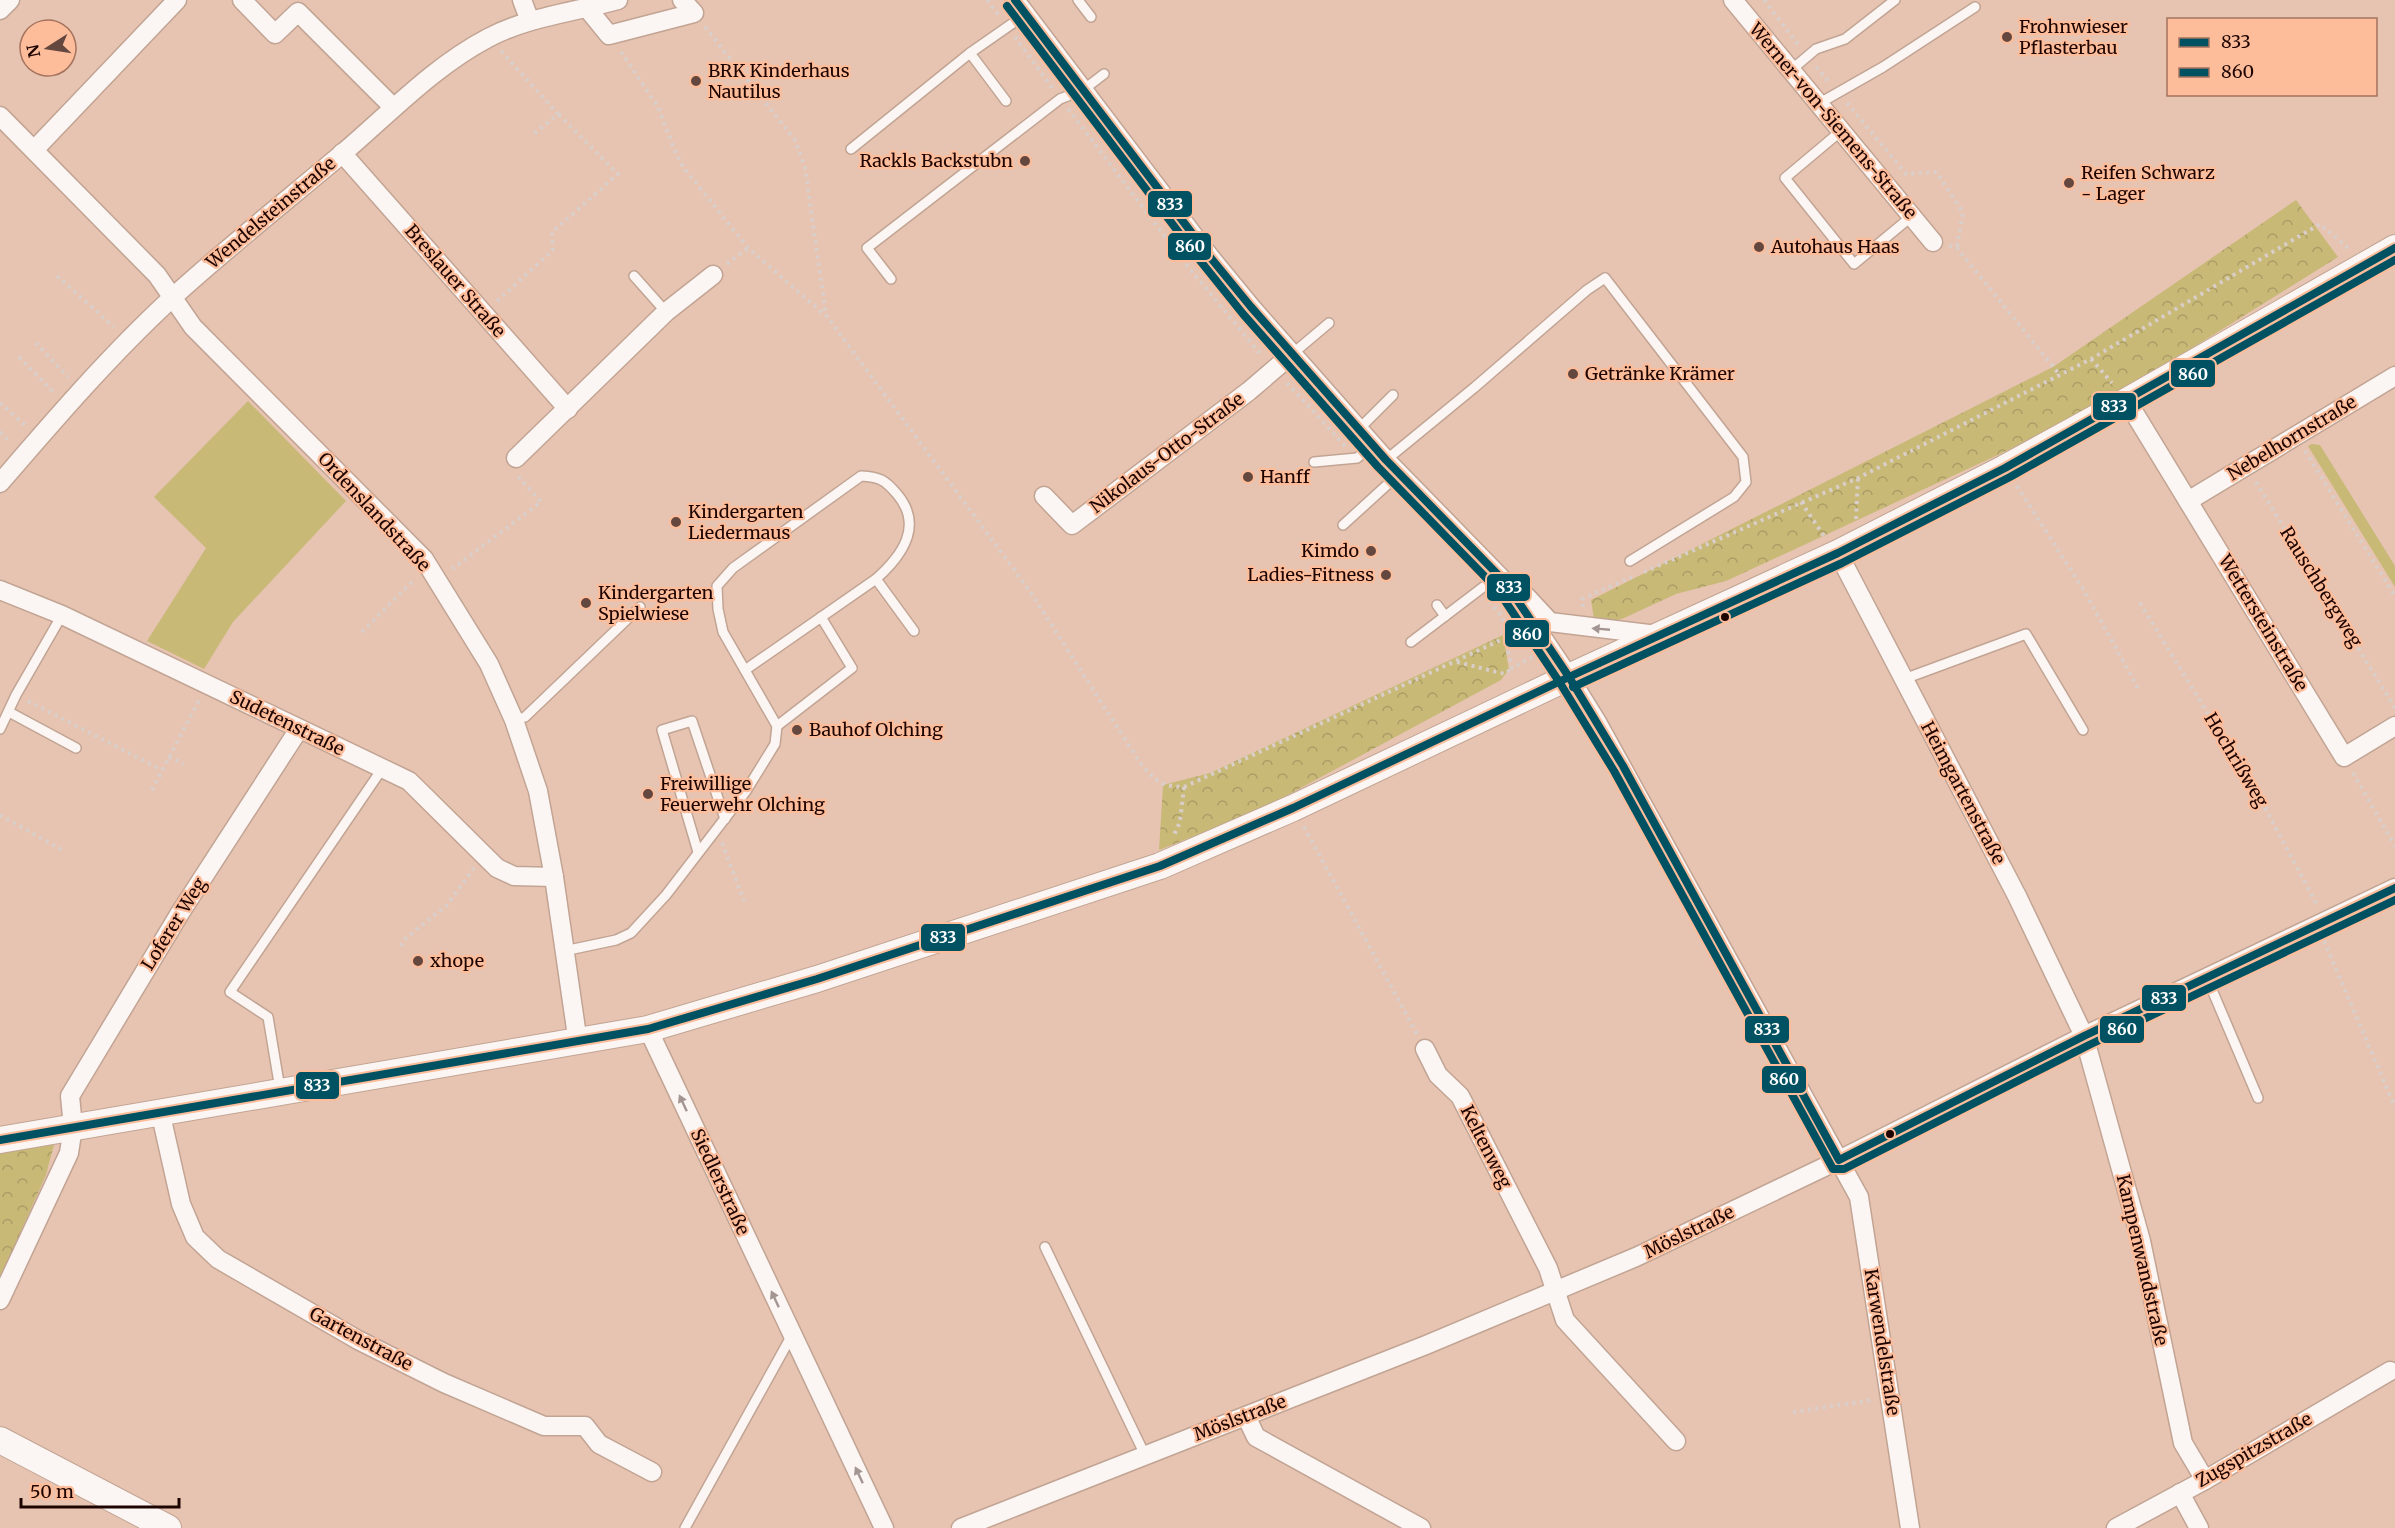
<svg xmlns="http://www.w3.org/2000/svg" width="2395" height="1528" viewBox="0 0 2395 1528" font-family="Merriweather,serif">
  <defs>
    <pattern id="park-crowns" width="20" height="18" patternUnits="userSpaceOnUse" patternTransform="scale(1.5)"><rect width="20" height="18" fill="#c8b977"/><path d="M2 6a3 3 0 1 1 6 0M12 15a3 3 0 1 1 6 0" fill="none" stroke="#ab9d65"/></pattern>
  </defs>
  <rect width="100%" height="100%" fill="#e7c4b1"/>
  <g fill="#c8b977">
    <polygon points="248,401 346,501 233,622 204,669 147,641 206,548 154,497"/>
    <polygon points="2312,444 2320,445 2395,566 2395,587 2308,446"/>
  </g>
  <g fill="url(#park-crowns)">
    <polygon points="2296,200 2338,257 2107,401 2000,454 1726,581 1676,594 1622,619 1599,623 1594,619 1591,600 2053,367"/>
    <polygon points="1503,635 1509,669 1501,680 1260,810 1159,850 1163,785 1210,773"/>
    <polygon points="55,1141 46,1175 0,1278 0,1151"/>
  </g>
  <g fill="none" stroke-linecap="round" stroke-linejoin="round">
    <defs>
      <g id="service">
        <polyline points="1078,0 1091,17"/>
        <polyline points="1790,71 1816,49 1845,39 1895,0"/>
        <polyline points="1006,101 970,53 1026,14"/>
        <polyline points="1818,104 1883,67 1975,7"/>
        <polyline points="1841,131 1785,178 1854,264 1912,216"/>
        <polyline points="851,149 970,53"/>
        <polyline points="634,276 666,312"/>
        <polyline points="891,279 867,248 1060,99 1083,90 1104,74"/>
        <polyline points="1291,355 1329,323"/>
        <polyline points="1359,429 1393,395"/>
        <polyline points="1386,460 1475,387 1587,290 1605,278 1743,457 1746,482 1734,497 1630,561"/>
        <polyline points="1314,462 1357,458 1373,445"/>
        <polyline points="1343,525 1399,474"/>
        <polyline points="1437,605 1445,616"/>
        <polyline points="1411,642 1499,575"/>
        <polyline points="745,670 876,579 914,631"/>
        <polyline points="1904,679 2026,634 2083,730"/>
        <polyline points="9,712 76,748"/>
        <polyline points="514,720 525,717 640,607"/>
        <polyline points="777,726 852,668 821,617"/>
        <polyline points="0,729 16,695 62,615"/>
        <polyline points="698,852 662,730 692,721 725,819"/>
        <path d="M564 951 616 940 631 933 666 895 746 791 775 744 777 726 723 632 718 609 717 586 733 568 861 476C880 477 885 480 897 494 924 526 902 556 876 579"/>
        <polyline points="2207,978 2258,1098"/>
        <polyline points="280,1089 268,1017 230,992 382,769"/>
        <polyline points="1045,1247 1145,1455"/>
        <polyline points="685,1528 792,1335"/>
      </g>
      <g id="minor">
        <polyline points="242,0 275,34 298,12 393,107"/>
        <polyline points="522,0 530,21"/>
        <polyline points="1015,0 1210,257 1251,307 1386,460 1505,582 1569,677 1597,722 1859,1197 1910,1528"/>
        <polyline points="1733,0 1933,242"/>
        <polyline points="587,8 609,35 694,13 682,0"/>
        <polyline points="0,10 10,0"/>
        <polyline points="0,116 157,275 193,327 424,559 489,664 514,720 538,791 554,877 578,1043"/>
        <polyline points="35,149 177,0"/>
        <polyline points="342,153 568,409"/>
        <polyline points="2127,401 2344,757 2395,726"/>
        <polyline points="516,458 666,312 713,275"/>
        <path d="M0 483C55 419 111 354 173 297 228 247 286 201 343 153 390 113 433 67 488 38 527 17 575 12 618 0"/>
        <polyline points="1044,496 1072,525 1249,391 1291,355"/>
        <polyline points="2188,501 2395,376"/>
        <polyline points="1838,553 2017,896 2084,1036 2141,1241 2183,1443 2205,1480"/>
        <polyline points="0,590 62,615 409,781 497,868 514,876 554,877"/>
        <polyline points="1524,594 1550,622 1657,635"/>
        <polyline points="648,1029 884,1528"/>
        <polyline points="1425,1049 1438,1075 1460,1096 1548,1268 1565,1320 1676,1441"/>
        <polyline points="160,1111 181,1204 195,1237 218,1259 358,1340 444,1383 544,1426 585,1426 599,1444 652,1472"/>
        <polyline points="0,1300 69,1153 73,1127 70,1096 180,913 299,729"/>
        <polyline points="1246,1416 1256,1437 1421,1528"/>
        <polyline points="2180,1493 2199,1528"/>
        <polyline points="961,1528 1426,1345 1636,1257 1839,1160 2084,1036 2395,888"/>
        <polyline points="2116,1528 2205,1480 2390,1371"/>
      </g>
      <g id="secondary">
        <polyline points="0,1140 648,1029 817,979 1160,866 1293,808 1569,677 1838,553 2005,468 2127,401 2395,248"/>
        <polyline points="0,1440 168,1528"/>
      </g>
    </defs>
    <use href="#service" stroke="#c2a494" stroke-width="12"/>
    <use href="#minor" stroke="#c2a494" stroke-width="21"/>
    <use href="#secondary" stroke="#c2a494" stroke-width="28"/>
    <g stroke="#d9cec9" stroke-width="4" stroke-dasharray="3 4.5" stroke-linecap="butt">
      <polyline points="987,0 999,16"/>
      <polyline points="1764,0 1800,47"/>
      <path d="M705 27 795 140 805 168 826 315 1029 590 1141 764C1157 782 1160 786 1184 787L1180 822 1174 835"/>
      <polyline points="1015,37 1053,89"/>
      <polyline points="501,51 558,114 534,134"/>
      <polyline points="621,52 658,107 675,151 684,168 748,248 825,315"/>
      <polyline points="1816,67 1829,82"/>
      <polyline points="1847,103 1906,174 1936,172 1963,212 1957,248"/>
      <polyline points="1068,109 1189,268 1262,356"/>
      <polyline points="1949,246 1957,248 2059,374"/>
      <polyline points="727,264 748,248"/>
      <polyline points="57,276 114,327"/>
      <polyline points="497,301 553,250 552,232 618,174 558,114"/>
      <polyline points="36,343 68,377"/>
      <polyline points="19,357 54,393"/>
      <polyline points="2091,359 2112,383"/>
      <polyline points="1287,383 1345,446"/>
      <polyline points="0,403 26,426"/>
      <polyline points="0,432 10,442"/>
      <polyline points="2305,451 2395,596"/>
      <polyline points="2256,482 2395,708"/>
      <polyline points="2017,486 2085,592 2139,690"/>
      <polyline points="1801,502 1824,536"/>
      <polyline points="1856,519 1858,478"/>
      <polyline points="452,569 541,502 518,476"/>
      <polyline points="1644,572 1858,478 2091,359 2320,224 2349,249"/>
      <polyline points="1489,601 1503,618 1505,638"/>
      <polyline points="2140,603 2262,802 2317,905"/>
      <polyline points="1583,607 1582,599 1634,576"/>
      <polyline points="362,632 415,579"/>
      <polyline points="1457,662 1505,674 1512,668"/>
      <polyline points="28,701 162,770"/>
      <polyline points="169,757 184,764"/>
      <polyline points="2353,773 2395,846"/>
      <polyline points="1184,787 1505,638 1512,668 1532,657"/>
      <polyline points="152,790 199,700"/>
      <polyline points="0,815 62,850"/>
      <polyline points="1304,827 1417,1034"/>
      <polyline points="722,843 744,901"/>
      <polyline points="2324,941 2395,1107"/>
      <polyline points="401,946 405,939 447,905 474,868"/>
      <polyline points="1793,1412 1872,1400"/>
    </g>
    <use href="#service" stroke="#fbf6f3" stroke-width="9"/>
    <use href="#minor" stroke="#fbf6f3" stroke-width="18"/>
    <use href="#secondary" stroke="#fbf6f3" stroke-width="26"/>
    <defs>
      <g id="bus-1">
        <polyline points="1015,0 1210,257 1251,307 1386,460 1505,582 1569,677 1623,766 1839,1160 2084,1036 2395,888"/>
        <polyline points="0,1140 648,1029 817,979 1160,866 1293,808 1569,677 1838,553 2005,468 2395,248"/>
      </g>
      <g id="bus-2">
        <polyline points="1007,6 1202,263 1243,314 1378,467 1497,589 1560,683 1614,771 1833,1169 1844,1169 2089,1045 2395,900"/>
        <polyline points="1573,687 1842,563 2010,477 2395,260"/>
      </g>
    </defs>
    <use href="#bus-1" stroke="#fdbd9b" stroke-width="12"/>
    <use href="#bus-2" stroke="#fdbd9b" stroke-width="12"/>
    <use href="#bus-1" stroke="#005262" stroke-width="8"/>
    <use href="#bus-2" stroke="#005262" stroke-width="8"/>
  </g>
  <defs><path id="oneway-solid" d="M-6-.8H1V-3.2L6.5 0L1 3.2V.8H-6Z" transform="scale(1.5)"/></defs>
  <g fill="#a39592">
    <use href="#oneway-solid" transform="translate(1601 629) rotate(-175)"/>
    <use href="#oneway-solid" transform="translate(683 1103) rotate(-115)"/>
    <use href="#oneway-solid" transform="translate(775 1299) rotate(-115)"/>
    <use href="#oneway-solid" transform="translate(859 1475) rotate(-115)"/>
  </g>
  <g fill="#64473e" stroke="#fdbd9b" stroke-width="2">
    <circle cx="2007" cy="37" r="6"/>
    <circle cx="696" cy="81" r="6"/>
    <circle cx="1025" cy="161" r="6"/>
    <circle cx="2069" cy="183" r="6"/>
    <circle cx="1759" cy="247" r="6"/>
    <circle cx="1573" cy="374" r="6"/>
    <circle cx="1248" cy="477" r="6"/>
    <circle cx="676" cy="522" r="6"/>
    <circle cx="1371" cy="551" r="6"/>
    <circle cx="1386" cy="575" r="6"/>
    <circle cx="586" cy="603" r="6"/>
    <circle cx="797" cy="730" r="6"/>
    <circle cx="648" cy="794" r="6"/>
    <circle cx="418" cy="961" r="6"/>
  </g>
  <g fill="#1e0400" stroke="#fdbd9b" stroke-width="2">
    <circle cx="1725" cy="617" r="5"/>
    <circle cx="1890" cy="1134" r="5"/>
  </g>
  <g text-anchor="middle" stroke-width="4.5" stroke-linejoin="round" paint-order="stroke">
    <g font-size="18" fill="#1e0400" stroke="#fdbd9b" text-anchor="start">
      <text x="2019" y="33">Frohnwieser<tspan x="2019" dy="21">Pflasterbau</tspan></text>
      <text x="708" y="77">BRK Kinderhaus<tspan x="708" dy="21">Nautilus</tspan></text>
      <text x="1013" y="167" text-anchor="end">Rackls Backstubn</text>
      <text x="2081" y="179">Reifen Schwarz<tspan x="2081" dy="21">- Lager</tspan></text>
      <text x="1771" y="253">Autohaus Haas</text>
      <text x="1585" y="380">Getränke Krämer</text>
      <text x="1260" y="483">Hanff</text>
      <text x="688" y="518">Kindergarten<tspan x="688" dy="21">Liedermaus</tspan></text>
      <text x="1359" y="557" text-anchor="end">Kimdo</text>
      <text x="1374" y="581" text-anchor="end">Ladies-Fitness</text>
      <text x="598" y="599">Kindergarten<tspan x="598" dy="21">Spielwiese</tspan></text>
      <text x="809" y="736">Bauhof Olching</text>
      <text x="660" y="790">Freiwillige<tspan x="660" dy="21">Feuerwehr Olching</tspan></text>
      <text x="430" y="967">xhope</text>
    </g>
    <g font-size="18" fill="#1e0400" stroke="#fdbd9b">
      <text transform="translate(1833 121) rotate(50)" y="6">Werner-von-Siemens-Straße</text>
      <text transform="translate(271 213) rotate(-40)" y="6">Wendelsteinstraße</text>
      <text transform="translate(455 281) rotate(49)" y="6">Breslauer Straße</text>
      <text transform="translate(2292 438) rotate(-31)" y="6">Nebelhornstraße</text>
      <text transform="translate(1167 453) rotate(-37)" y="6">Nikolaus-Otto-Straße</text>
      <text transform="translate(374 512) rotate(47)" y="6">Ordenslandstraße</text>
      <text transform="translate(2321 587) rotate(58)" y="6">Rauschbergweg</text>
      <text transform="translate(2263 623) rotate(59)" y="6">Wettersteinstraße</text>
      <text transform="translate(287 723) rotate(26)" y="6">Sudetenstraße</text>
      <text transform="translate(2236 760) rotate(59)" y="6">Hochrißweg</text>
      <text transform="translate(1963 793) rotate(62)" y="6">Heimgartenstraße</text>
      <text transform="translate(174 924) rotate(-58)" y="6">Loferer Weg</text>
      <text transform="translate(1486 1147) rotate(63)" y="6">Keltenweg</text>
      <text transform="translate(720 1182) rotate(65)" y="6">Siedlerstraße</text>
      <text transform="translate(1689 1232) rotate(-26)" y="6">Möslstraße</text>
      <text transform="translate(2142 1260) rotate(77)" y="6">Kampenwandstraße</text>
      <text transform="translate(361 1339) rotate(28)" y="6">Gartenstraße</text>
      <text transform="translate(1882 1342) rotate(81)" y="6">Karwendelstraße</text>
      <text transform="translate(1240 1418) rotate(-21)" y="6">Möslstraße</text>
      <text transform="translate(2254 1450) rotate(-30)" y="6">Zugspitzstraße</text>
    </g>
  </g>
  <g stroke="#fdbd9b" stroke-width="2">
    <rect x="1147" y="190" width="46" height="28" rx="6" fill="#005262"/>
    <rect x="1167" y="232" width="45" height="29" rx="6" fill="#005262"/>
    <rect x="2170" y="359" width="46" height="29" rx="6" fill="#005262"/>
    <rect x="2092" y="392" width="45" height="29" rx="6" fill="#005262"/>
    <rect x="1486" y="573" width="45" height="29" rx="6" fill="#005262"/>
    <rect x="1504" y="619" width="46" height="29" rx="6" fill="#005262"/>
    <rect x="920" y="923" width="46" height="29" rx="6" fill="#005262"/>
    <rect x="2141" y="984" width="46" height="28" rx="6" fill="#005262"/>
    <rect x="1744" y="1015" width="46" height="29" rx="6" fill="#005262"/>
    <rect x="2099" y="1015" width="46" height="29" rx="6" fill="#005262"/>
    <rect x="1761" y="1065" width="46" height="29" rx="6" fill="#005262"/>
    <rect x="295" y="1071" width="45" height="29" rx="6" fill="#005262"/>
  </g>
  <g font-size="16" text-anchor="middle" font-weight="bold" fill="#fff">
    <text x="1170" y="210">833</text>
    <text x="1190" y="252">860</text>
    <text x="2193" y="380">860</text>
    <text x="2114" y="412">833</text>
    <text x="1509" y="593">833</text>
    <text x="1527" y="640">860</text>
    <text x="943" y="943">833</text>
    <text x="2164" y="1004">833</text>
    <text x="1767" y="1035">833</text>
    <text x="2122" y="1035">860</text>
    <text x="1784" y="1085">860</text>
    <text x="317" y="1091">833</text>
  </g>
  <rect x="2167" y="18" width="210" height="78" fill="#fdbd9b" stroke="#a4735d" stroke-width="1.5"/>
  <rect x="2179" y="38" width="30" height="9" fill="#005262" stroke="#a4735d" stroke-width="1.5"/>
  <text x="2221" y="48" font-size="18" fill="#1e0400">833</text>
  <rect x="2179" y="68" width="30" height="9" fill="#005262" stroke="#a4735d" stroke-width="1.5"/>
  <text x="2221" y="78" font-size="18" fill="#1e0400">860</text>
  <g transform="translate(48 48) rotate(258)"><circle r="28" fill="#fdbd9b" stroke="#a4735d" stroke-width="1.5"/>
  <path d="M0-4.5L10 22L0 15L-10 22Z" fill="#64473e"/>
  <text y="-9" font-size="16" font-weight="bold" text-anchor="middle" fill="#1e0400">N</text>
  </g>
  <path d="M21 1498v9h158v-9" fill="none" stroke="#1e0400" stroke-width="3"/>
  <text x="30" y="1498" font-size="18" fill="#1e0400" stroke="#fdbd9b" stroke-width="4.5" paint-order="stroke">50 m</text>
</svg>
